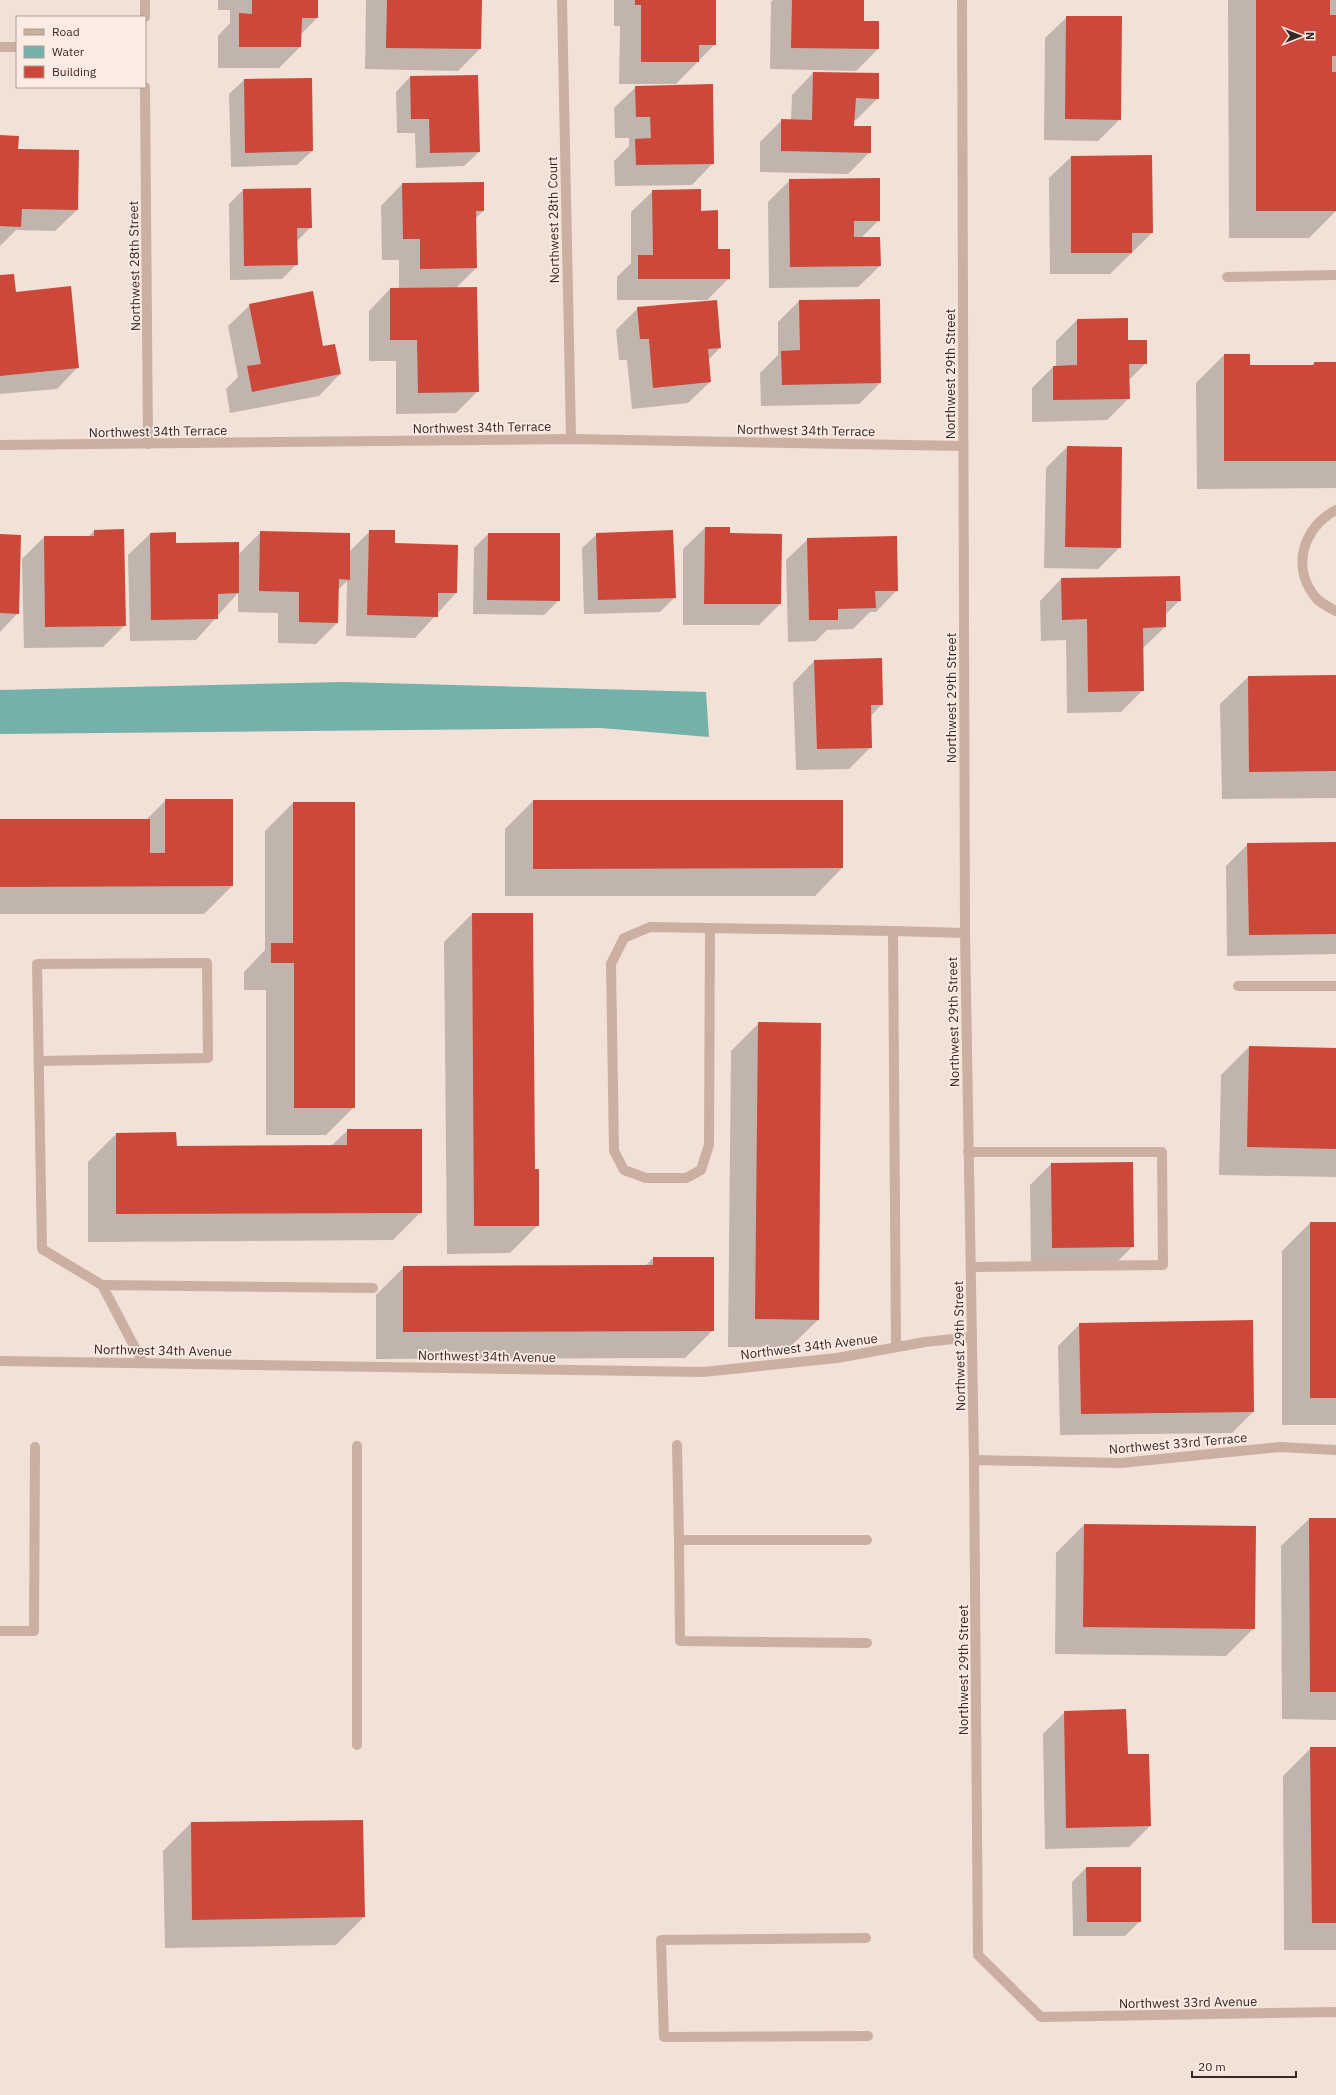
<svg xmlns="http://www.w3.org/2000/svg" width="1336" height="2095" viewBox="0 0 1336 2095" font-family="'IBM Plex Sans',sans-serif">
  <rect width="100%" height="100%" fill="#f2e1d7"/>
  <polygon fill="#75b0aa" points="343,682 706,692 709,737 601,728 0,734 0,690"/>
  <g fill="#0003">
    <polygon points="218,0 317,0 317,18 300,35 300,47 279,68 218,68 218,36 230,23 230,10 218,10"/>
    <polygon points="366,0 481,0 480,49 458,71 365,69"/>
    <polygon points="614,0 715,0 715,44 676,84 619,84 620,26 614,26"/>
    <polygon points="773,0 863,0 863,22 878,22 878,49 856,71 770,69 771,2"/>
    <polygon points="1228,0 1336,0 1336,72 1334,73 1336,73 1336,211 1309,238 1229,238"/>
    <polygon points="1067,17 1120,119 1098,141 1044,140 1045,38"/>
    <polygon points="813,73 878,98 856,120 854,120 853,127 870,152 848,174 760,172 760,142 782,120 791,120 792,95"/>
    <polygon points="410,77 479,152 464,166 416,168 415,133 397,133 396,92"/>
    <polygon points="311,79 312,151 297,165 231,167 229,94 244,80"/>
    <polygon points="636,87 713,163 692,185 615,186 614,161 629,146 629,138 615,138 614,108"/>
    <polygon points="0,136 17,150 77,210 55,231 16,230 0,246"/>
    <polygon points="1151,156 1152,233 1110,274 1050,274 1049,178 1071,157"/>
    <polygon points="790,180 879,220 861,238 880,266 858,287 769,288 768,202"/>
    <polygon points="402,184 483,211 475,219 476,268 456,288 478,391 456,413 396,414 396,361 369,361 369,311 390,289 399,289 399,260 382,260 381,206"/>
    <polygon points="243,190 311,227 296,242 297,264 282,279 230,280 229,204"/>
    <polygon points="653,191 700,212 729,278 707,300 617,300 617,277 631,263 631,212"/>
    <polygon points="0,276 78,367 57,389 0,394"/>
    <polygon points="799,301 880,383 859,404 761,406 760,373 778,355 778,322"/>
    <polygon points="250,305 322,348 334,345 340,374 319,396 230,413 226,389 238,377 228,326"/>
    <polygon points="638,308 720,348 708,360 710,382 688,403 632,409 627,360 619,360 616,330"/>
    <polygon points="1077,320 1127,341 1146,363 1128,381 1129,398 1107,420 1032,422 1032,388 1053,367 1056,367 1056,341"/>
    <polygon points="1224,355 1249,366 1311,366 1314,363 1336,363 1336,488 1197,489 1196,383"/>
    <polygon points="1067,447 1120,547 1098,569 1044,568 1046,468"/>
    <polygon points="705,528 729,528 729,534 780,604 759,625 683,625 683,549"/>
    <polygon points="94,531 125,625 103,647 24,648 22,559 44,537 88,537"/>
    <polygon points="370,531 393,544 456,593 415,638 346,636 347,581 337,591 337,623 316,644 278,643 278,613 238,612 238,593 196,640 130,641 128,555 150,534 175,544 238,555 261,532 349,552"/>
    <polygon points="488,534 559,600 544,615 473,614 474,548"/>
    <polygon points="597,534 675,597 660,612 584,614 582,548"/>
    <polygon points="0,535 18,613 0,632"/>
    <polygon points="808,539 897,590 876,612 870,612 853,629 827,630 816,641 788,642 786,560"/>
    <polygon points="1061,579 1180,600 1165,615 1165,627 1143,648 1143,690 1121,712 1067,713 1066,640 1041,641 1040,601"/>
    <polygon points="814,661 882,704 870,717 871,747 849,769 796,770 793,683"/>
    <polygon points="1336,676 1336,798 1222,799 1220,704 1248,677"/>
    <polygon points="166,800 232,886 204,914 0,914 0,820 146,820"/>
    <polygon points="533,801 842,868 815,896 505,896 505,829"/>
    <polygon points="293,803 354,803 354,1107 326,1135 266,1135 266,990 244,990 244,972 265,950 265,831"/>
    <polygon points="1336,843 1336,954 1227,956 1226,866 1248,844"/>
    <polygon points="472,914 534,1170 538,1225 510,1253 447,1254 444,942"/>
    <polygon points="759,1023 818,1320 790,1347 728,1347 731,1051"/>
    <polygon points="1249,1047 1336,1049 1336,1177 1219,1175 1221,1075"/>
    <polygon points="348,1130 421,1212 393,1240 88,1242 88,1162 116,1134 176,1147 331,1146"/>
    <polygon points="1051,1164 1133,1246 1111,1268 1031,1269 1030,1185"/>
    <polygon points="1310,1223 1336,1223 1336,1425 1282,1425 1282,1251"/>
    <polygon points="653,1258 713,1330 685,1358 376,1359 376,1295 404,1267 645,1266"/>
    <polygon points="1080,1324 1253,1412 1232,1433 1060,1435 1058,1346"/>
    <polygon points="1309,1519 1336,1519 1336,1720 1282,1719 1281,1546"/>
    <polygon points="1084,1525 1254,1628 1226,1656 1055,1654 1056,1553"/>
    <polygon points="1065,1712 1127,1755 1150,1826 1129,1847 1045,1849 1043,1734"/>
    <polygon points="1311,1748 1336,1748 1336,1950 1284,1950 1283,1776"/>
    <polygon points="362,1821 364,1917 336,1945 165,1948 163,1851 191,1823"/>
    <polygon points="1086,1868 1140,1921 1125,1936 1073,1936 1072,1882"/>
  </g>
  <g fill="#cc483b">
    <polygon points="252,0 318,0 318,18 302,18 301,47 239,47 239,13 252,14"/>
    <polygon points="387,0 482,0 481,49 386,48"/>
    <polygon points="635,0 716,0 716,45 699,45 699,62 641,62 641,5 635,5"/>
    <polygon points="792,0 864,0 864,21 879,21 879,49 791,48"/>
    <polygon points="1256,0 1330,0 1330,15 1336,15 1336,56 1332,56 1332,72 1336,72 1336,211 1256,211"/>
    <polygon points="1066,16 1122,16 1121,120 1065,119"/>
    <polygon points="813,72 879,73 879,99 856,98 854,126 871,126 871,153 781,151 781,119 812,120"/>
    <polygon points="478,75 480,152 430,153 429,119 411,119 410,76"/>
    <polygon points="312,78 313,151 245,153 244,79"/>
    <polygon points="713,84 714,164 636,165 635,139 651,138 650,117 636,117 635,86"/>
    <polygon points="0,135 19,136 18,149 79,150 78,210 22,209 21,227 0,226"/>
    <polygon points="1152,155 1153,233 1132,233 1132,253 1071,253 1071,156"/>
    <polygon points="880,178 880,221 854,221 854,237 880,237 881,266 790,267 789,179"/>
    <polygon points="484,182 484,211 476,211 477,268 420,269 420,239 403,239 402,183"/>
    <polygon points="311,188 312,228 297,228 298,265 244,266 243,189"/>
    <polygon points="701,189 701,211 718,210 718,249 730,249 730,279 638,279 638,255 653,255 652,190"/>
    <polygon points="14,274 16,292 71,286 79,368 0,376 0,275"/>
    <polygon points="477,287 479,392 418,393 417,340 390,340 390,288"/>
    <polygon points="313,291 323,346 335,344 341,374 252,392 247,366 261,364 249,304"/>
    <polygon points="880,299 881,383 782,385 781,351 800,350 799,300"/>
    <polygon points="717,300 721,348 708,349 711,382 653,388 649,339 640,339 637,307"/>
    <polygon points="1128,318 1128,340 1147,340 1147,364 1129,364 1130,399 1053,400 1053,366 1077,365 1077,319"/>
    <polygon points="1224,354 1250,354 1250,365 1314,365 1314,362 1336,362 1336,461 1224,461"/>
    <polygon points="1067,446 1122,447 1121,548 1065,547"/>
    <polygon points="705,527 730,527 730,533 782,534 781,604 704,604"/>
    <polygon points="124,529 126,626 45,627 44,536 94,536 94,530"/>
    <polygon points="369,530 395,530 395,543 458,545 457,593 438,593 438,617 367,615"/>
    <polygon points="673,530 676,598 598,600 596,533"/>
    <polygon points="260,531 350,533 350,580 339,579 338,623 299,622 299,592 259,591"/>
    <polygon points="176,532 176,543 239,542 239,593 218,594 218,619 151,620 150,533"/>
    <polygon points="488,533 560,533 560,601 487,600"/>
    <polygon points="0,534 21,535 19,614 0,613"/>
    <polygon points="897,536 898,591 875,591 876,608 838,609 838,620 809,620 807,538"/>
    <polygon points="1180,576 1181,601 1166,601 1166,627 1143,628 1144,691 1088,692 1087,619 1062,620 1061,578"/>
    <polygon points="882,658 883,705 871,705 872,748 817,749 814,660"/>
    <polygon points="1336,675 1336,771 1249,772 1248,676"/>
    <polygon points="165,799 233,799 233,886 0,887 0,819 150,819 150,853 165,853"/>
    <polygon points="533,800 843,800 843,868 533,869"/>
    <polygon points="293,802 355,802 355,1108 294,1108 294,963 271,963 271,943 293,943"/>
    <polygon points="1336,842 1336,934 1249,935 1247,843"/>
    <polygon points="472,913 533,913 535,1169 539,1169 539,1226 474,1226"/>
    <polygon points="758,1022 821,1023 819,1320 755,1319"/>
    <polygon points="1249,1046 1336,1048 1336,1149 1247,1147"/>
    <polygon points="347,1129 422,1129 422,1213 116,1214 116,1133 176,1132 177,1146 347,1145"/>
    <polygon points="1133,1162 1134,1247 1052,1248 1051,1163"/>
    <rect x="1310" y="1222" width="26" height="176"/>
    <polygon points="653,1257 714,1257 714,1331 403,1332 403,1266 653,1265"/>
    <polygon points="1253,1320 1254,1412 1081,1414 1079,1323"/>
    <polygon points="1309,1518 1336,1518 1336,1692 1310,1692"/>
    <polygon points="1084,1524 1256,1526 1255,1629 1083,1627"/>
    <polygon points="1126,1709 1128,1754 1149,1754 1151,1826 1066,1828 1064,1711"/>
    <polygon points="1310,1747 1336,1747 1336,1923 1312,1923"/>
    <polygon points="363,1820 365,1917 192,1920 191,1822"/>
    <polygon points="1086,1867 1141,1867 1141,1922 1087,1922"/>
  </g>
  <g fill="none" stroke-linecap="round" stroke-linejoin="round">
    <g stroke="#caafa2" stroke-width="10">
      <polyline points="1227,277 1336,275"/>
      <polyline points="710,928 709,1145 701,1170 686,1178 646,1178 624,1170 614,1151 611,964 624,938 650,927 893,931 965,933"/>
      <polyline points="893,931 896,1347"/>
      <polyline points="1238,986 1336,986"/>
      <polyline points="39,1061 208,1058 207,963 37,964 42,1249 102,1285"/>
      <polyline points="968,1152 1162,1152 1163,1265 971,1267"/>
      <polyline points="143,1363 102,1285 373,1288"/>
      <polyline points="677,1445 679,1540"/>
      <polyline points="357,1446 357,1745"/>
      <polyline points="867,1540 679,1540 680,1641 867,1643"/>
      <polyline points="0,1631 34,1631 35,1447"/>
      <polyline points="866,1938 661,1940 664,2037 868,2036"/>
    </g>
    <g stroke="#caafa2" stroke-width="10">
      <polyline points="562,0 571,439"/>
      <polyline points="962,0 965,933 974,1460 978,1955 1041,2017 1336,2012"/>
      <polyline points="145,17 145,0"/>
      <polyline points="0,47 17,47"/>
      <polyline points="145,87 148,444"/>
      <polyline points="0,445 571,439 963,446"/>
      <path d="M1336 510C1302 528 1290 570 1318 600 1323 604 1330 608 1336 611"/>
      <polyline points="0,1361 703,1372 837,1358 925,1342 972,1337"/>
      <polyline points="974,1460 1121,1463 1280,1447 1336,1450"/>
    </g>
  </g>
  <g text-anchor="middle" stroke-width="3.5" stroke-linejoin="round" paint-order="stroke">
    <g font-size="13" fill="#352825" stroke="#faece3">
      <text transform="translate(553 220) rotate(-91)" y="5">Northwest 28th Court</text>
      <text transform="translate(134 266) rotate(-91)" y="5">Northwest 28th Street</text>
      <text transform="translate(950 374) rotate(-90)" y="5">Northwest 29th Street</text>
      <text transform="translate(482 427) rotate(-1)" y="5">Northwest 34th Terrace</text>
      <text transform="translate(806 430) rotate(1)" y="5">Northwest 34th Terrace</text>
      <text transform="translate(158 431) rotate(-1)" y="5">Northwest 34th Terrace</text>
      <text transform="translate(951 698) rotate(-90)" y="5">Northwest 29th Street</text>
      <text transform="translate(953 1022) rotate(-91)" y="5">Northwest 29th Street</text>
      <text transform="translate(809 1346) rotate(-7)" y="5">Northwest 34th Avenue</text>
      <text transform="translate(959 1346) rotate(-91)" y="5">Northwest 29th Street</text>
      <text transform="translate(163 1350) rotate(1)" y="5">Northwest 34th Avenue</text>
      <text transform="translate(487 1356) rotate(1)" y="5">Northwest 34th Avenue</text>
      <text transform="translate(1178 1443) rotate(-5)" y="5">Northwest 33rd Terrace</text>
      <text transform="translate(963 1670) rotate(-90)" y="5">Northwest 29th Street</text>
      <text transform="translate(1188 2002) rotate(-1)" y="5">Northwest 33rd Avenue</text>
    </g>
  </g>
  <rect x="16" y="16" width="130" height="72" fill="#faece3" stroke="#ab9e97"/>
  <rect x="24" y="29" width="20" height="6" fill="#caafa2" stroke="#ab9e97"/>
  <text x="52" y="36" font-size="12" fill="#352825">Road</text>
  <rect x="24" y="46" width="20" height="12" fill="#75b0aa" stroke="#ab9e97"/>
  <text x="52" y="56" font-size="12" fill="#352825">Water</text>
  <rect x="24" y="66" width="20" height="12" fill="#cc483b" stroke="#ab9e97"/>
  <text x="52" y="76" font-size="12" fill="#352825">Building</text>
  <g transform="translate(1300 36) rotate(90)" stroke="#faece3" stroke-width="3" paint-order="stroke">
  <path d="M0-3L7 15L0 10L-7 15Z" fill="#352825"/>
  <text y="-6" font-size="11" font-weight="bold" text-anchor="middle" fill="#352825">N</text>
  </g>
  <path d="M1192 2071v6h104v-6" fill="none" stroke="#352825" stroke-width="2"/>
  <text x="1198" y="2071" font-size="12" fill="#352825" stroke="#faece3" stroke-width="3" paint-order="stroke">20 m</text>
</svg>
